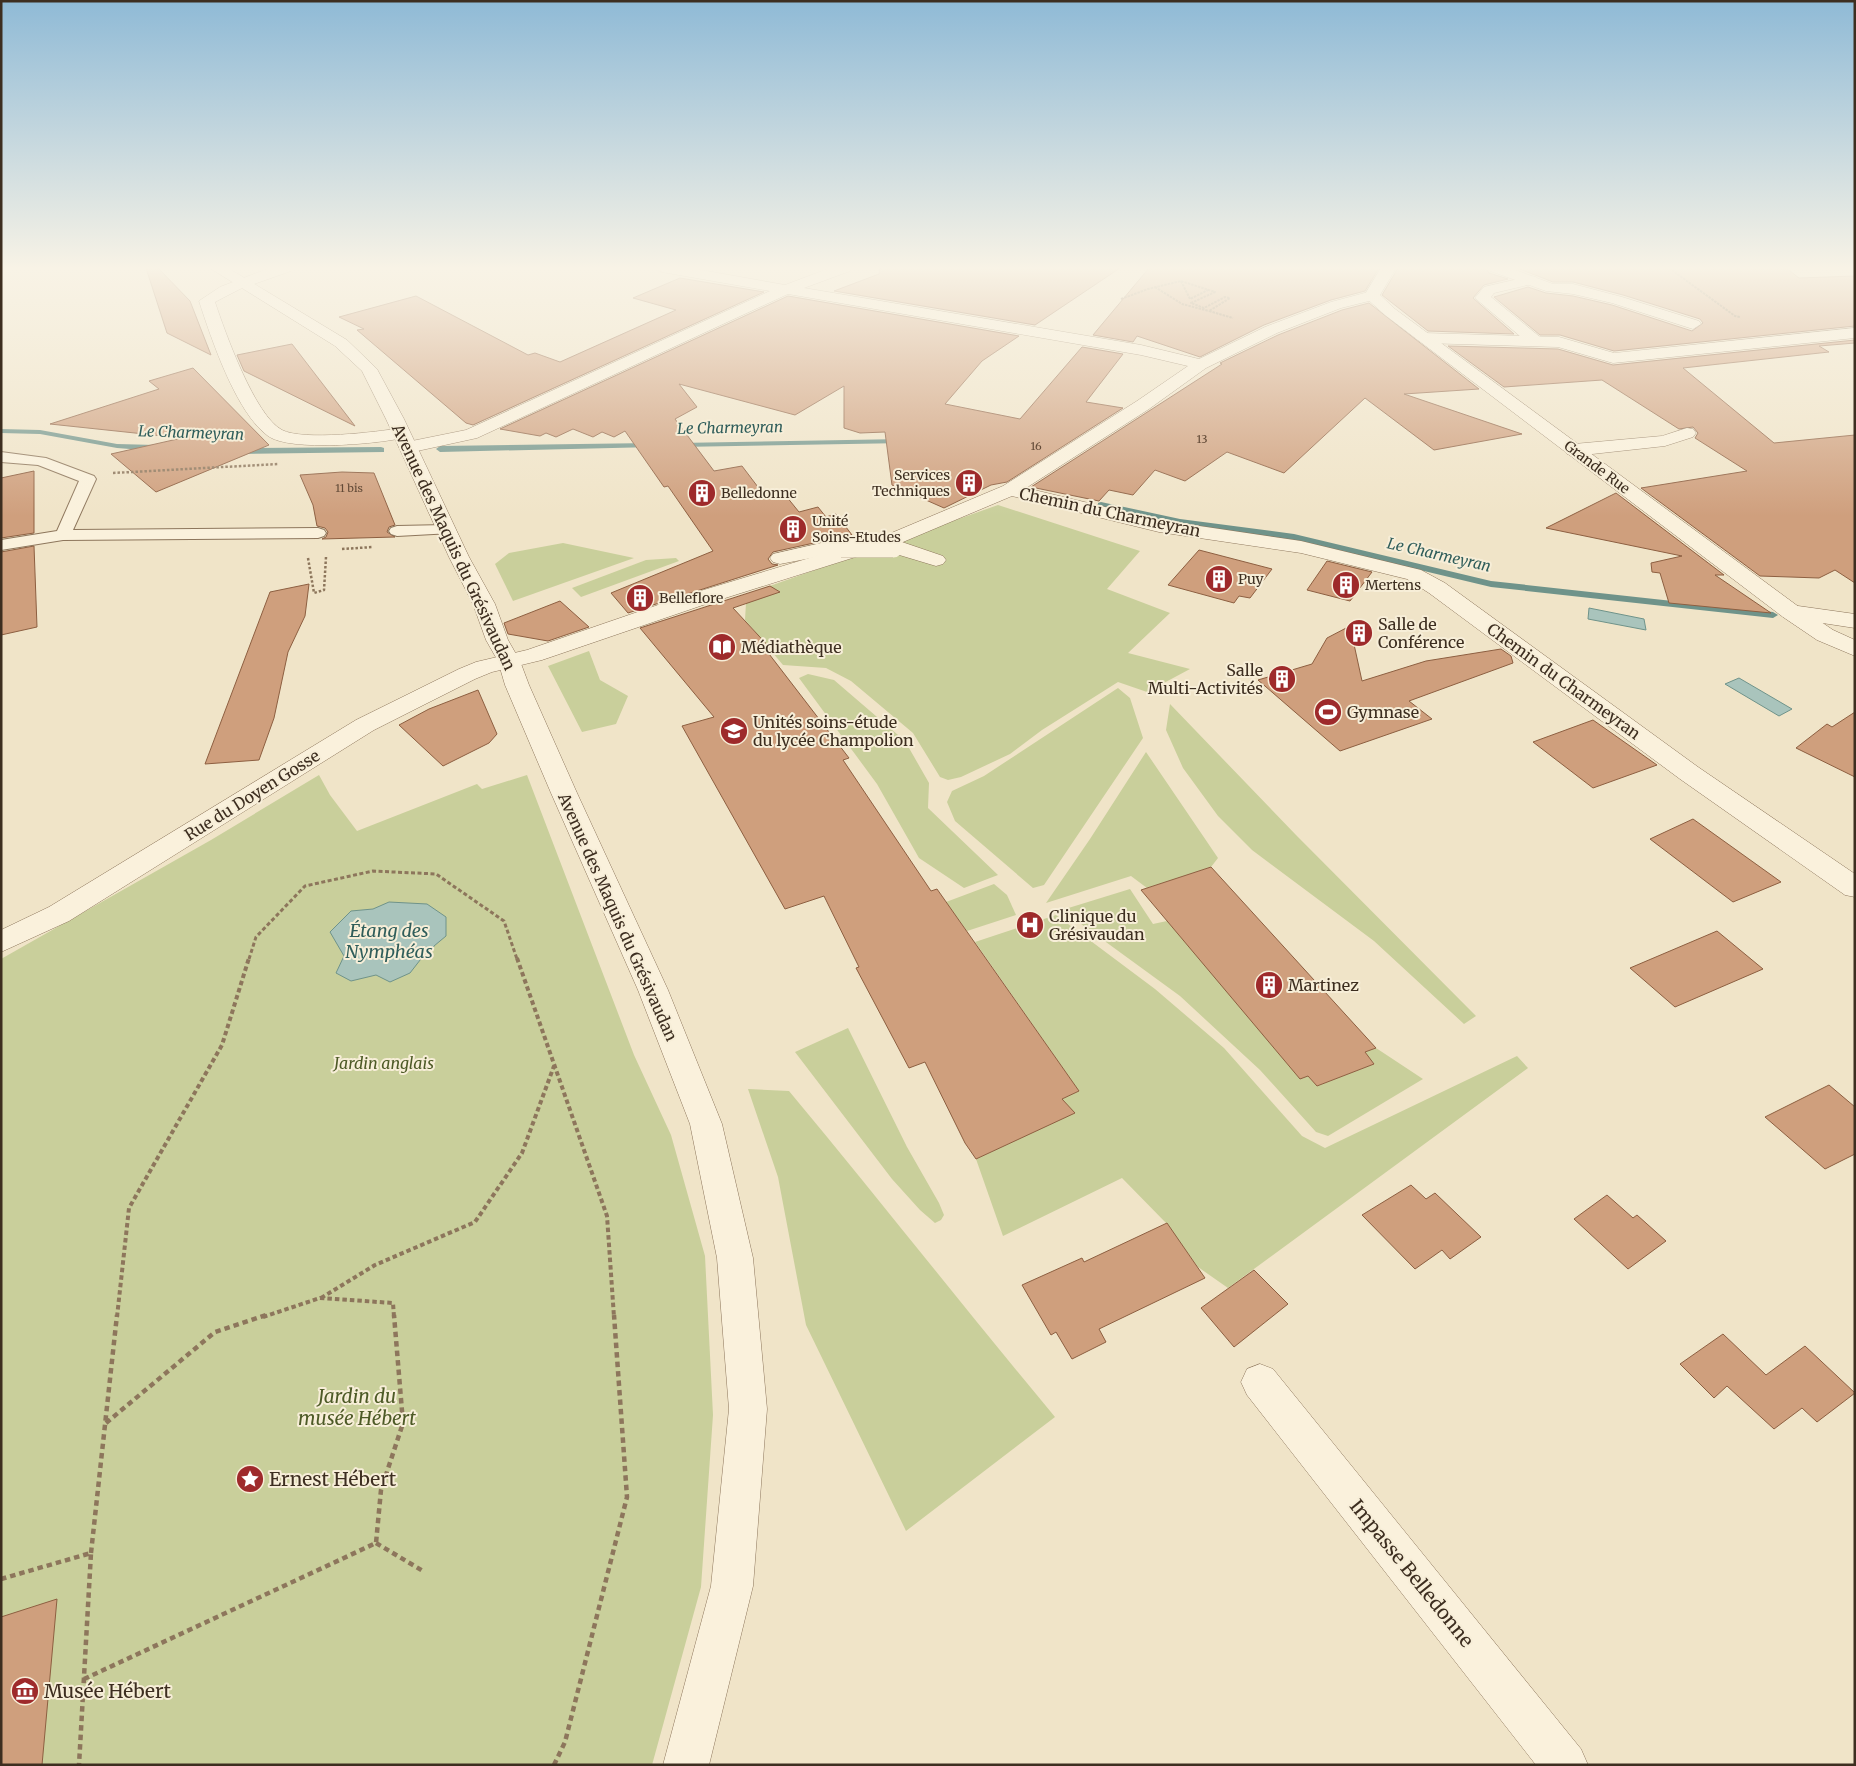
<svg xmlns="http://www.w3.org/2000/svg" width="1856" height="1766" viewBox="0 0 1856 1766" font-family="Merriweather,serif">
  <rect width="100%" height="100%" fill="#f0e4c8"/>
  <g fill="#c9cf9b">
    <polygon points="998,505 1140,551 1107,589 1170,613 1128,653 1190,669 1147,692 1118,682 1042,730 1010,754 961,777 948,780 940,777 913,733 851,681 826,668 783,665 745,620 746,603 767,587"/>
    <polygon points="563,543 634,558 513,601 495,564 509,553"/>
    <polygon points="676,558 679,561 581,597 572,588 646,560"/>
    <polygon points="589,651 600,680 628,696 616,724 582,732 548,666"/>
    <polygon points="808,674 834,680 905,741 929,783 928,808 998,875 964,888 919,858 877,784 799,678"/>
    <polygon points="1118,688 1130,698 1143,738 1044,885 1033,888 955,821 947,802 952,791 984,776"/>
    <polygon points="1170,704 1296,835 1476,1016 1464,1024 1374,941 1252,850 1218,816 1183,768 1166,730"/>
    <polygon points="1146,752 1218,858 1211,867 1147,888 1131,876 1046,903 1090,839"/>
    <polygon points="319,775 330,795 357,831 477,784 482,789 527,775 634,1055 671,1135 705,1256 713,1415 701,1587 652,1765 1,1765 1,959 211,840"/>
    <polygon points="994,884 1007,895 1016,915 967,931 946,902"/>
    <polygon points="1130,889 1153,924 1167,921 1317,1086 1374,1064 1365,1052 1376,1048 1423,1079 1328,1136 1316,1132 1260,1070 1180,996 1062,910"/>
    <polygon points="1056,915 1155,989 1224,1048 1302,1136 1325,1148 1517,1056 1528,1068 1228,1288 1198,1267 1167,1224 1122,1178 1003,1236 976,1159 1074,1113 1062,1099 1079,1091 975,942"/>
    <polygon points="848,1028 907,1147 939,1203 944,1215 941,1220 935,1223 920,1210 892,1179 795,1052"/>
    <path d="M748 1089 789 1091C879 1199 965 1309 1055 1417L906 1531 806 1325 778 1177Z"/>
  </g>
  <g fill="#a9c4bc" stroke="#6f938a">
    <polygon points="1589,608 1644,619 1646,630 1588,619"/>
    <polygon points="1739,678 1792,709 1779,716 1725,684"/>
    <polygon points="389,902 427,904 446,917 446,936 434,946 432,951 424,955 410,973 390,982 376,975 351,981 336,973 344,956 330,932 351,911 373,909"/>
  </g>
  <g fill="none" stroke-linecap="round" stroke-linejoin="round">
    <g fill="#6f938a" fill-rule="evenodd">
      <polygon points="1,429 40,430 117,444 156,445 160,448 156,451 117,448 40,434 1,433"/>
      <polygon points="903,439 906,439 906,443 678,447 674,445 678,443"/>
      <polygon points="651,443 655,445 654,447 440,452 436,449 440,446"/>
      <polygon points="381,447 384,448 384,452 236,454 232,451 236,448"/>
      <polygon points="1101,502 1180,519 1294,534 1491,581 1773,612 1778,615 1773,618 1491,587 1294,540 1180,525 1098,507 1098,503"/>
    </g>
  </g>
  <g fill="#cf9f7d" stroke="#8d5f41">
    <polygon points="146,268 158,268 190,301 211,355 167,333"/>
    <polygon points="880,268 1120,268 1035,325 834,291 879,274"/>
    <polygon points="1149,268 1379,268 1365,291 1331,300 1264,325 1200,357 1137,336 1133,342 1093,335"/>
    <polygon points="1398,268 1486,268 1489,273 1508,279 1484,285 1473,298 1514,334 1428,331 1382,295"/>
    <polygon points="1517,268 1786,268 1799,278 1855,276 1855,326 1614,351 1560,335 1540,335 1494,297 1528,287 1546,293 1573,296 1612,305 1692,331 1703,323 1700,319 1623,295 1573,282 1553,282"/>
    <polygon points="680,278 764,292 473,425 466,423 357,330 364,329 339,317 416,296 528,355 535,353 560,362 676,310 633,298"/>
    <polygon points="788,296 1019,336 982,361 945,404 1020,419 1082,347 1123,354 1086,402 1123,408 1007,482 991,485 944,508 892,485 885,432 860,433 844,428 844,386 795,415 679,384 697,407 675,419 714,471 742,466 764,495 782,491 799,512 818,507 826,517 836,514 852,535 841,535 832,539 773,552 768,559 772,564 778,565 628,613 611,593 713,551 668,486 664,487 625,431 614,437 602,432 593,437 573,429 556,437 546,433 540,436 500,429"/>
    <polygon points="1369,303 1479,389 1404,394 1522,434 1434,450 1365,398 1284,473 1227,452 1185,481 1155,470 1133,495 1109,490 1099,501 1031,487 1222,364 1220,363 1278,335 1342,310"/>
    <polygon points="1855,340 1855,343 1819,346 1829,352 1683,368 1774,443 1855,435 1855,583 1835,570 1819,578 1760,576 1641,488 1747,471 1695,438 1698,433 1693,427 1679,429 1602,380 1504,387 1448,346 1558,349 1613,365"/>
    <polygon points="292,344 355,426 244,371 237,355"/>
    <polygon points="193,368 269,445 156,492 111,454 182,438 50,424 159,389 149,381"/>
    <polygon points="34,471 34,533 1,538 1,478"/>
    <polygon points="342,472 374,473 395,525 389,527 387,532 395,537 322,539 326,537 328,532 325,528 317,526 313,505 300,475"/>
    <polygon points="1616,493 1724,575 1715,575 1771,613 1669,603 1660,573 1652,572 1651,563 1682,556 1546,528"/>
    <polygon points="34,546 37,627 1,635 1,552"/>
    <polygon points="1199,550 1272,569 1250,598 1239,596 1234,603 1168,585"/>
    <polygon points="1327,561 1372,572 1350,601 1307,590"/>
    <polygon points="309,584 305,616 288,652 274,718 259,760 205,764 270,592"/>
    <polygon points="770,586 780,592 733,608 771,649 766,650 849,758 843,760 931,891 937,889 1079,1091 1062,1099 1075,1113 976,1159 965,1143 925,1062 909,1068 856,968 859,967 824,896 785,909 682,726 714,717 640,628"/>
    <polygon points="560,601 589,627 548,641 508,634 504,623"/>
    <polygon points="1350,626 1362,681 1426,661 1501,649 1511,656 1513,663 1409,701 1432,719 1340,751 1258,680 1312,664 1327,638"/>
    <polygon points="478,690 497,734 489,743 443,766 399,725 429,709"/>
    <polygon points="1855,712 1855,777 1796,748 1827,724 1832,727"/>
    <polygon points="1593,720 1657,765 1593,788 1533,742"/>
    <polygon points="1693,819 1781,882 1733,902 1650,839"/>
    <polygon points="1211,867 1376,1048 1365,1052 1374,1064 1317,1086 1308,1076 1300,1079 1141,890"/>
    <polygon points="1717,931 1763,969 1675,1007 1630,968"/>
    <polygon points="1829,1085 1855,1107 1855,1154 1825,1169 1765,1117"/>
    <polygon points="1411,1185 1426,1199 1435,1193 1481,1237 1450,1259 1442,1250 1415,1269 1362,1215"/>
    <polygon points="1607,1195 1633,1218 1637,1215 1666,1241 1628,1269 1574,1219"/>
    <polygon points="1167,1223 1205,1278 1099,1329 1106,1342 1072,1359 1056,1332 1051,1335 1022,1285 1082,1258 1084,1262"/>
    <polygon points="1254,1270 1288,1304 1234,1347 1201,1308"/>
    <polygon points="1723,1334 1766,1375 1805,1346 1855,1393 1817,1422 1802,1408 1774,1429 1727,1386 1714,1398 1680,1364"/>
    <polygon points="57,1599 42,1765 1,1765 1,1617"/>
  </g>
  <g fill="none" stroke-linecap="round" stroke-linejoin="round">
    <defs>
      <g id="service">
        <polygon points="1,452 46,458 94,476 96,479 73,530 318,528 324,530 326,533 324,536 318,538 63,540 1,550 1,540 57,531 79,481 38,465 1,462"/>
        <polygon points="446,525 452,527 454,530 452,533 397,536 391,534 389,531 391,528 397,526"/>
      </g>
      <g id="pedestrian">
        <polygon points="1531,276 1536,277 1538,280 1536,283 1494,293 1491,297 1540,337 1542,340 1540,343 1528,343 1475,298 1484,287"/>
        <polygon points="830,541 848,543 851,547 848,551 780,564 773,562 770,558 773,554"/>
        <polygon points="899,541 943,556 946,560 943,564 936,566 886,551 883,547 886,543"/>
      </g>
      <g id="minor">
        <path d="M270 268H293L291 271 240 289 215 302C225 332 255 416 282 430 303 441 377 432 401 428L407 429 410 433 407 437C380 444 290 452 268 436 236 413 211 338 199 301L220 287Z"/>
        <polygon points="655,268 690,268 785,285 830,268 852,268 850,271 804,288 1141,345 1199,359 1265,327 1331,302 1372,291 1377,293 1380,296 1377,299 1341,308 1277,333 1206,368 1149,409 1026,488 1159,520 1301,541 1421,570 1445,583 1698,767 1855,874 1855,897 1845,895 1680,779 1429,593 1407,579 1301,553 1159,532 1012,496 903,542 703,605 542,660 492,672 475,679 374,730 69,921 1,952 1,930 49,907 356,720 459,669 476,662 527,650 687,595 889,534 1003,486 1137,401 1188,366 1141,355 788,294 477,438 408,453 402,451 399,447 402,443 466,430 770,291 662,272"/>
        <polygon points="1488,268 1510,268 1553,284 1573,284 1622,297 1699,321 1701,324 1693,329 1612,303 1573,294 1546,291 1490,271"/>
        <polygon points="1855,328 1855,338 1613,363 1558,347 1423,343 1415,338 1423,333 1559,337 1614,353"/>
        <polygon points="1687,428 1693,429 1696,433 1693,437 1665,446 1574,456 1567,454 1565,450 1567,446 1574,444 1662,436"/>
        <polygon points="1791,605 1855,614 1855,628 1783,617 1780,612 1783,607"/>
        <polygon points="1260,1364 1273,1369 1581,1749 1588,1765 1536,1765 1247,1395 1241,1382 1247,1369"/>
      </g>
      <g id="tertiary">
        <polygon points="210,268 228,268 347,340 377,369 404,419 469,557 495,604 508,640 520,661 529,685 577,793 668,990 722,1124 753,1258 767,1409 753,1586 709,1765 663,1765 711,1586 729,1409 717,1258 690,1124 638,990 551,793 505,685 498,661 486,640 473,604 449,557 386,419 362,371 335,346"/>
        <polygon points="1381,268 1396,268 1380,295 1395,309 1799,607 1833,630 1855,640 1855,656 1817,640 1783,617 1385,315 1364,296"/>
      </g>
    </defs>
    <use href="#service" stroke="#8d765c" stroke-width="2"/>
    <use href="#pedestrian" stroke="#8d765c" stroke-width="1"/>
    <use href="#minor" stroke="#8d765c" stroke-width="1"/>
    <use href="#tertiary" stroke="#8d765c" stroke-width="1"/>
    <g stroke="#8d765c" stroke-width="2" stroke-dasharray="2.5 1" stroke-linecap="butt">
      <polyline points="1669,268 1735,316 1740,317"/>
      <polyline points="1181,281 1190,299 1208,290"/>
      <polyline points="1155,287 1182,304 1209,311"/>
      <polyline points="1121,299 1148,289 1181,281 1215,292 1191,303 1204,308 1225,297 1230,298 1209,311 1233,318"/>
    </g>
    <g stroke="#8d765c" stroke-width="2.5" stroke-dasharray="2.5 2" stroke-linecap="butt">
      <polyline points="113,473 278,464"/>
      <polyline points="342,549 373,547"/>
      <polyline points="308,558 314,593 324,590 326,557"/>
    </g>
    <polyline stroke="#8d765c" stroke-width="3" stroke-dasharray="4 2.5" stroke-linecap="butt" points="249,959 256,937 305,886 373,871 436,874 504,921 517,959"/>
    <g stroke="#8d765c" stroke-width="4" stroke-dasharray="4.5 3" stroke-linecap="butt">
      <polyline points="517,958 607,1216 614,1317"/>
      <polyline points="321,1298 375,1265 475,1222 522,1153 554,1066"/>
      <polyline points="117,1317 129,1208 222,1045 249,958"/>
      <polyline points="263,1317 320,1298 393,1303 394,1317"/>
    </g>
    <g stroke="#8d765c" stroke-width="4.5" stroke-dasharray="5.5 4" stroke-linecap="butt">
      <polyline points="106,1423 215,1332 266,1315"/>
      <polyline points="376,1543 423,1571"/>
      <polyline points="91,1553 117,1315"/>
      <polyline points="1,1579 91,1553 79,1765"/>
      <polyline points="84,1679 376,1543 381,1490 403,1423 394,1315"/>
      <polyline points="554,1765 565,1742 627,1497 614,1315"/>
    </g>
    <use href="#service" fill="#faf1dc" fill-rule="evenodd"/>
    <use href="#pedestrian" fill="#faf1dc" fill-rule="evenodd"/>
    <use href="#minor" fill="#faf1dc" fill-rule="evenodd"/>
    <use href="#tertiary" fill="#faf1dc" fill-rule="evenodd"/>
    <defs>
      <polyline id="pedestrian-bridge" points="841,547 893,547"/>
    </defs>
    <use href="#pedestrian-bridge" stroke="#8d765c" stroke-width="21" stroke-linecap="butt"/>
    <use href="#pedestrian-bridge" stroke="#faf1dc" stroke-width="21"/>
  </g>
  <linearGradient id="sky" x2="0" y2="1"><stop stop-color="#8fbad6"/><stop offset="0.52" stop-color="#f8f3e6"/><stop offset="1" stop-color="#f8f3e6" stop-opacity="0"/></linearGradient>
  <rect width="1856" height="516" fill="url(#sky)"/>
  <defs>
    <symbol id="building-disc" viewBox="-11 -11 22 22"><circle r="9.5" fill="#9e2a2b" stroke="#f7eed8"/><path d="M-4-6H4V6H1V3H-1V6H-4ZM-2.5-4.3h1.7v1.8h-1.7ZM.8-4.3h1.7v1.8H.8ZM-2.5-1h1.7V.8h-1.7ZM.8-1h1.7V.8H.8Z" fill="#fff"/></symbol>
    <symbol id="library-disc" viewBox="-11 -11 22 22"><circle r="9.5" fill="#9e2a2b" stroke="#f7eed8"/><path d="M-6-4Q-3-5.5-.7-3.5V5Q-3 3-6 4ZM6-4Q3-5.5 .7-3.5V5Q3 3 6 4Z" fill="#fff"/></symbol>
    <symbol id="stadium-disc" viewBox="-11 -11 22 22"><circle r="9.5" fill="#9e2a2b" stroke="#f7eed8"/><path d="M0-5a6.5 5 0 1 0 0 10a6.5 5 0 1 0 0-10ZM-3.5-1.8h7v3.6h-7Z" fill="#fff"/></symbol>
    <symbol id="school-disc" viewBox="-11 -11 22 22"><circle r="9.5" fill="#9e2a2b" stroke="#f7eed8"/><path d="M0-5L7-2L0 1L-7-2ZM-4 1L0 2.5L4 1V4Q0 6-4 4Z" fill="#fff"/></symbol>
    <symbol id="hospital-disc" viewBox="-11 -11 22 22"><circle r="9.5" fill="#9e2a2b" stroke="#f7eed8"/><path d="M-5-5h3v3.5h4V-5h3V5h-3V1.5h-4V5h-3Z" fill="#fff"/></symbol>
    <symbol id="sight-disc" viewBox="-11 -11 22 22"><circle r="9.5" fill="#9e2a2b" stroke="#f7eed8"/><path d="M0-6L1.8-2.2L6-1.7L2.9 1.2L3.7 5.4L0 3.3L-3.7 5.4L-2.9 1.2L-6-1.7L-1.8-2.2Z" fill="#fff"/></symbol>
    <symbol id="museum-disc" viewBox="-11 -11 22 22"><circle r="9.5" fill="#9e2a2b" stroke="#f7eed8"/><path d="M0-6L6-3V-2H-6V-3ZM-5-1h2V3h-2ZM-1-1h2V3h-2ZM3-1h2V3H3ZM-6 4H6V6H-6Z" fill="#fff"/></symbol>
  </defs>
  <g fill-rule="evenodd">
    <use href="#building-disc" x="953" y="467" width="32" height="32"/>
    <use href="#building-disc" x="686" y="477" width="32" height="32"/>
    <use href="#building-disc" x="777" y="513" width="32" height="32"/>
    <use href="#building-disc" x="1203" y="563" width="32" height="32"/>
    <use href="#building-disc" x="1330" y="569" width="32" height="32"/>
    <use href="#building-disc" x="624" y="582" width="32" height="32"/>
    <use href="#building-disc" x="1343" y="617" width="32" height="32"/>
    <use href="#library-disc" x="706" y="631" width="32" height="32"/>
    <use href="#building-disc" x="1266" y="663" width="32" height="32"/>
    <use href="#stadium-disc" x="1312" y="696" width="32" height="32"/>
    <use href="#school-disc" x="718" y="715" width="32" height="32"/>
    <use href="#hospital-disc" x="1014" y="909" width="32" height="32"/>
    <use href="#building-disc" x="1253" y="969" width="32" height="32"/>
    <use href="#sight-disc" x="234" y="1463" width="32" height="32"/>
    <use href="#museum-disc" x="9" y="1675" width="32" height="32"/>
  </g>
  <g text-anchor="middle" stroke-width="4" stroke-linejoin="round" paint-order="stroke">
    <g font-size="11" fill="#624a37">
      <text x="1202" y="443">13</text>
      <text x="1036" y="450">16</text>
      <text x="349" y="492">11 bis</text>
    </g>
    <g font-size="14" fill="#3d2e20" stroke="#f7eed8">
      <text transform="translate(1597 467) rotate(37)" y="5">Grande Rue</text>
    </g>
    <g font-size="14" fill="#3d2e20" stroke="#f7eed8" text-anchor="start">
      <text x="950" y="480" text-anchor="end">Services<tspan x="950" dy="16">Techniques</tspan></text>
      <text x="721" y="498">Belledonne</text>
      <text x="812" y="526">Unité<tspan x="812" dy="16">Soins-Etudes</tspan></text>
      <text x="1238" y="584">Puy</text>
      <text x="1365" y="590">Mertens</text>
      <text x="659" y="603">Belleflore</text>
    </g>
    <g font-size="15" font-style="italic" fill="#2f5d5a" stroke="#f7eed8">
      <text transform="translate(730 428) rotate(-1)" y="5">Le Charmeyran</text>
      <text transform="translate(191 433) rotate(2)" y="5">Le Charmeyran</text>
      <text transform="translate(1439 555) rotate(13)" y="5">Le Charmeyran</text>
    </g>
    <g font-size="16" fill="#3d2e20" stroke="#f7eed8">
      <text transform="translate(1110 512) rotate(12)" y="6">Chemin du Charmeyran</text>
      <text transform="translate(454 547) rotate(65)" y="6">Avenue des Maquis du Grésivaudan</text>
      <text transform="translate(1564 681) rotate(36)" y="6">Chemin du Charmeyran</text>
      <text transform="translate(252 795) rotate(-32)" y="6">Rue du Doyen Gosse</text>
      <text transform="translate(618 917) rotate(66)" y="6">Avenue des Maquis du Grésivaudan</text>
    </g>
    <g font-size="16" fill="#3d2e20" stroke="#f7eed8" text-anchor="start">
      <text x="1378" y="630">Salle de<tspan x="1378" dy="18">Conférence</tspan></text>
      <text x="741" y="653">Médiathèque</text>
      <text x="1263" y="676" text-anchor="end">Salle<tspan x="1263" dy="18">Multi-Activités</tspan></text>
      <text x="1347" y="718">Gymnase</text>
      <text x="753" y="728">Unités soins-étude<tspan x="753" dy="18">du lycée Champolion</tspan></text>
      <text x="1049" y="922">Clinique du<tspan x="1049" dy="18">Grésivaudan</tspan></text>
      <text x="1288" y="991">Martinez</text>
    </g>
    <g font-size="16" font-style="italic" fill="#4d5a26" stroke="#f7eed8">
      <text x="384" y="1069">Jardin anglais</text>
    </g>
    <g font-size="18" font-style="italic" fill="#2f5d5a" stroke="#f7eed8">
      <text x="389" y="937">Étang des<tspan x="389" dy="21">Nymphéas</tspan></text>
    </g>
    <g font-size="19" font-style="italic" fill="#4d5a26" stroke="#f7eed8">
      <text x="357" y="1403">Jardin du<tspan x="357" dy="22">musée Hébert</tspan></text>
    </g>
    <g font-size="19" fill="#3d2e20" stroke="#f7eed8" text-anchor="start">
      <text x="269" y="1486">Ernest Hébert</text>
      <text x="44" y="1698">Musée Hébert</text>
    </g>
    <g font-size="19" fill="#3d2e20" stroke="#f7eed8">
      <text transform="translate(1412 1573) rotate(51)" y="7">Impasse Belledonne</text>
    </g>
  </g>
  <rect width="1856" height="1766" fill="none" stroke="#3d2e20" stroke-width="5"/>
</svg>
